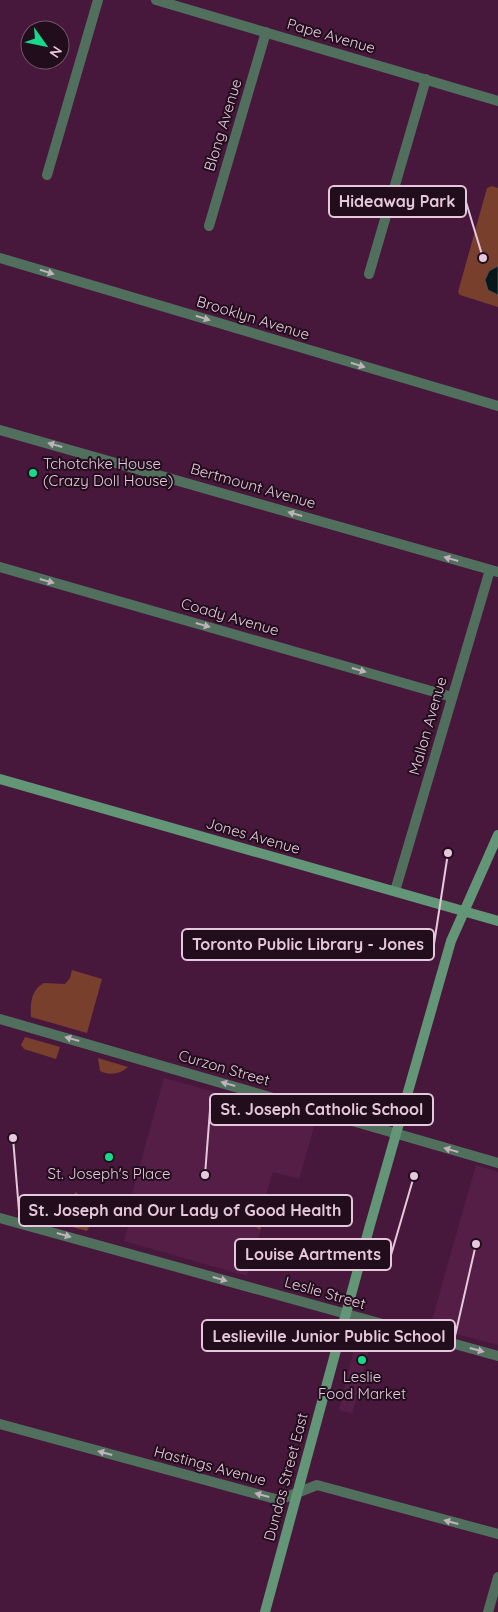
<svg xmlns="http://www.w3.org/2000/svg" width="498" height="1612" viewBox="0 0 498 1612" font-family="Quicksand,sans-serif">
  <rect width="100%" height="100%" fill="#47183c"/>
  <g fill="#541e47">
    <polygon points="164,1078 316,1120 299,1179 273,1172 265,1198 270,1199 247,1276 124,1241 130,1219 127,1212"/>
    <polygon points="476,1165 498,1172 498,1345 430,1327"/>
    <polygon points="374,1333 352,1414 339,1410 356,1341 363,1334"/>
  </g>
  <g fill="#783f2d">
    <polygon points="492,186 498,188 498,307 460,295 458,292 487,188"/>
    <path d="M72 970 102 979 87 1033 31 1017C30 1003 31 990 44 983L65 984 70 978Z"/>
    <polygon points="25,1037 60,1047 56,1059 24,1049 21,1045"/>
    <path d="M98 1058 128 1067C120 1074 110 1076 100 1071Z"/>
    <polygon points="76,1192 86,1202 81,1218 92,1221 87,1231 53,1222 57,1207 64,1205"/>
    <polygon points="268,1201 260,1230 251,1224 250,1202"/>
  </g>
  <polygon fill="#09171b" stroke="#4b4c55" points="498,266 498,295 488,290 485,280 489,271"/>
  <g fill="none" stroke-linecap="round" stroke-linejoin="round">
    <g stroke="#50705d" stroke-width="10">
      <polyline points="156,0 498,101"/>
      <polyline points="47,175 98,0"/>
      <polyline points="209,226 266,32"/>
      <polyline points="0,258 498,406"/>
      <polyline points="369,274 426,79"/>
      <polyline points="0,430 498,572"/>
      <polyline points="0,567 452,697"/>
      <polyline points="395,891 490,570"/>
      <polyline points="0,1019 498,1163"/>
      <polyline points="0,1218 498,1356"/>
      <polyline points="0,1424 279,1500 317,1485 498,1534"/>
      <polyline points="488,1612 498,1577"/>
    </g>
    <g stroke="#629677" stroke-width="10">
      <polyline points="0,779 498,921"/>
      <polyline points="265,1612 370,1225 451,941 498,835"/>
    </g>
  </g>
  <defs><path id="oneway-solid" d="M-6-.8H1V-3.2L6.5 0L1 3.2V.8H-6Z" transform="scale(1.25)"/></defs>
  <g fill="#c0b2bc">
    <use href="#oneway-solid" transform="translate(47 272) rotate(17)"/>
    <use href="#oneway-solid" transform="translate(203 318) rotate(17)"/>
    <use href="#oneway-solid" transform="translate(358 365) rotate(17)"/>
    <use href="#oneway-solid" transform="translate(55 445) rotate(-164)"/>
    <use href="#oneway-solid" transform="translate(295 514) rotate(-164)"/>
    <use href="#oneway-solid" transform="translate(451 559) rotate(-164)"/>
    <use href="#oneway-solid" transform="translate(47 581) rotate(16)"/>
    <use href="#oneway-solid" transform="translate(203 625) rotate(16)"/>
    <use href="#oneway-solid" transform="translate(359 670) rotate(16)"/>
    <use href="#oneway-solid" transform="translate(72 1039) rotate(-164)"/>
    <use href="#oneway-solid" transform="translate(228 1084) rotate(-164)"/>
    <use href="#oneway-solid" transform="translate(451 1150) rotate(-164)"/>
    <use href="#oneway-solid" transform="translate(64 1235) rotate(16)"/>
    <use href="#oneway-solid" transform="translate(220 1279) rotate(16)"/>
    <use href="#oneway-solid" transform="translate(477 1350) rotate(15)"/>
    <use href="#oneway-solid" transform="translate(105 1453) rotate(-165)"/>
    <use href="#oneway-solid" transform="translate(262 1495) rotate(-165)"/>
    <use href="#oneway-solid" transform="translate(451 1522) rotate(-165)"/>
  </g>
  <g fill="#16d989" stroke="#210d1c" stroke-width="2">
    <circle cx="33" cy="473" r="5"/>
    <circle cx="109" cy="1157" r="5"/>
    <circle cx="362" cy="1360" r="5"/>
  </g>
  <g text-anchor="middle" stroke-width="4" stroke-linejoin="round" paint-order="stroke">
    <g font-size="15" fill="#e6c8dc" stroke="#210d1c">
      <text transform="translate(331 36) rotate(16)" y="5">Pape Avenue</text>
      <text transform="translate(223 125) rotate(-73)" y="5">Blong Avenue</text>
      <text transform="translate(253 318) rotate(17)" y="5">Brooklyn Avenue</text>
      <text transform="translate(253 486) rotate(16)" y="5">Bertmount Avenue</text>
      <text transform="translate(230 617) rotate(16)" y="5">Coady Avenue</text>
      <text transform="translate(428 726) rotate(-74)" y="5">Mallon Avenue</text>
      <text transform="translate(253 836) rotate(16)" y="5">Jones Avenue</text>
      <text transform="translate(224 1068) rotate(16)" y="5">Curzon Street</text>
      <text transform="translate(325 1293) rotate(16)" y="5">Leslie Street</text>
      <text transform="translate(210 1466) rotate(15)" y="5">Hastings Avenue</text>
      <text transform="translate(286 1477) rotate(-75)" y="5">Dundas Street East</text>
    </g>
    <g font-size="15" fill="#e6c8dc" stroke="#210d1c">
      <text x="43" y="469" text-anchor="start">Tchotchke House<tspan x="43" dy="17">(Crazy Doll House)</tspan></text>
      <text x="109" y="1179">St. Joseph's Place</text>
      <text x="362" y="1382">Leslie<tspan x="362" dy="17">Food Market</tspan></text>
    </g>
  </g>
  <path fill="none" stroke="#e6c8dc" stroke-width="2" d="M483 258L466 202M448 853L434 944M205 1175L210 1110M13 1138L19 1211M414 1176L391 1255M476 1244L455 1336"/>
  <g fill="#e6c8dc" stroke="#210d1c" stroke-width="2">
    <circle cx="483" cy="258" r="5"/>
    <circle cx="448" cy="853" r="5"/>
    <circle cx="205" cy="1175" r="5"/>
    <circle cx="13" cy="1138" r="5"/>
    <circle cx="414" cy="1176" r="5"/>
    <circle cx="476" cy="1244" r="5"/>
  </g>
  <g fill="#210d1c" stroke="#e6c8dc" stroke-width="2">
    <rect x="329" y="186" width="137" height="31" rx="5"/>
    <rect x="182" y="929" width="252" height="31" rx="5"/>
    <rect x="210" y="1094" width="223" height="31" rx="5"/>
    <rect x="19" y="1195" width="333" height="31" rx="5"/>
    <rect x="235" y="1239" width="156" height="31" rx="5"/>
    <rect x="202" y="1320" width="253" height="31" rx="5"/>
  </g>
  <g font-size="16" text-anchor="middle" font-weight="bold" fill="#e6c8dc">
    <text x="397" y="207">Hideaway Park</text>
    <text x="308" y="950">Toronto Public Library - Jones</text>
    <text x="322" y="1115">St. Joseph Catholic School</text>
    <text x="185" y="1216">St. Joseph and Our Lady of Good Health</text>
    <text x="313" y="1260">Louise Aartments</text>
    <text x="329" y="1342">Leslieville Junior Public School</text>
  </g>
  <g transform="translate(45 45) rotate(123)"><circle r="24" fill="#210d1c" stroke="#705869"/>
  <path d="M0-4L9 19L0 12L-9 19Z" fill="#16d989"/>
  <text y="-8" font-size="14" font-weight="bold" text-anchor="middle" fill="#e6c8dc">N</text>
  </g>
</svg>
